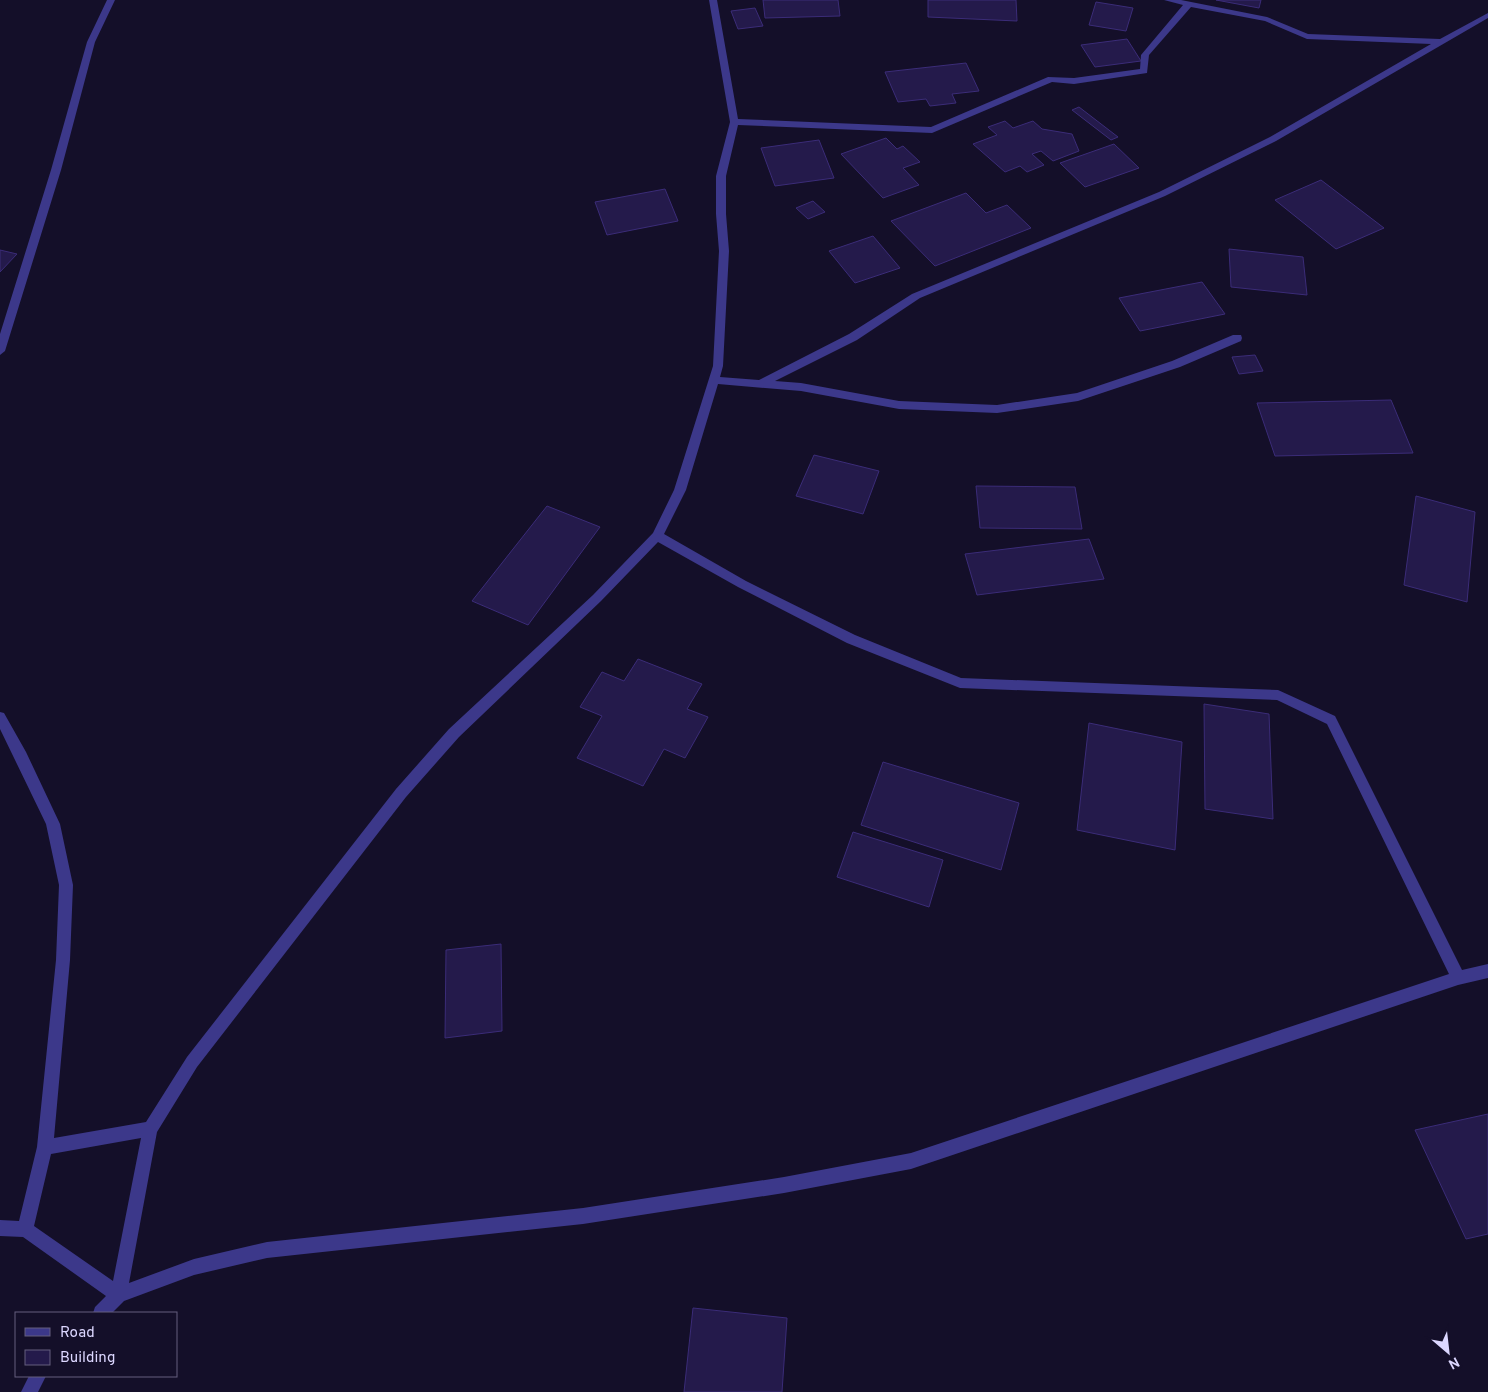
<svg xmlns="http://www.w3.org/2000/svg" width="1488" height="1392" viewBox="0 0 1488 1392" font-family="Overpass,sans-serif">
  <rect width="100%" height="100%" fill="#140f29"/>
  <g fill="#241a4b" stroke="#3b2c78">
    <polygon points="763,0 838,0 840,16 765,18"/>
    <polygon points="928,0 1016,0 1017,21 928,17"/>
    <polygon points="1216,0 1261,0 1259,8"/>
    <polygon points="1096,2 1133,8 1126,31 1089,25"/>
    <polygon points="755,8 763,26 738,29 731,11"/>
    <polygon points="1127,39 1141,61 1095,67 1081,45"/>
    <polygon points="966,63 979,91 952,94 956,103 930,106 926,99 898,102 885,72"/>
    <polygon points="1079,107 1118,137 1111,140 1072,110"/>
    <polygon points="1005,121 1013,128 1033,121 1042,129 1072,134 1079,151 1053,161 1041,151 1032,154 1044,165 1027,172 1020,166 1005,172 973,144 997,135 988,127"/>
    <polygon points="886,138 897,149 903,146 920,162 903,168 919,185 883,198 841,154"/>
    <polygon points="819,140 834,178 775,186 761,148"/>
    <polygon points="1114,144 1139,168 1085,187 1060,163"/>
    <polygon points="1321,180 1384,228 1336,249 1275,200"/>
    <polygon points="665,189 678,221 607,235 595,202"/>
    <polygon points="966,193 986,213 1007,205 1031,228 935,266 891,221"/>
    <polygon points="813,201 825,212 808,219 796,208"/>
    <polygon points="873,236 900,268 855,283 829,251"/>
    <polygon points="1229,249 1303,257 1307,295 1231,287"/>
    <polygon points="0,250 17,254 0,272"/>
    <polygon points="1202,282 1225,314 1140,331 1119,298"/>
    <polygon points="1255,355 1263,371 1239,374 1232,357"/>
    <polygon points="1391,400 1413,453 1275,456 1257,403"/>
    <polygon points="814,455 879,471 863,514 796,496"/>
    <polygon points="976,486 1075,487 1082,529 980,528"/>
    <polygon points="1416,496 1475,512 1467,602 1404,585"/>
    <polygon points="547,506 600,527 528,625 472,601"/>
    <polygon points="1089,539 1104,579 977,595 965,554"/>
    <polygon points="638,659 702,684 687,709 708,717 685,758 664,749 643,786 577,758 602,716 580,707 602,672 624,681"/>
    <polygon points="1204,704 1269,714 1273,819 1205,809"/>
    <polygon points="1089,723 1182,742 1175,850 1077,830"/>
    <polygon points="883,762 1019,803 1001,870 861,825"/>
    <polygon points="853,832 943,860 929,907 837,877"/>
    <polygon points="501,944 502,1031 445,1038 446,950"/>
    <polygon points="1488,1114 1488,1234 1466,1239 1415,1130"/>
    <polygon points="693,1308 787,1318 782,1392 684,1392"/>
  </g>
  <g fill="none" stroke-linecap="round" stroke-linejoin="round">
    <g fill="#3c388a" fill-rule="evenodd">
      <polygon points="107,0 115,0 95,42 61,170 5,351 0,355 0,334 51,170 87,42"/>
      <path d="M709 0H717L738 119 931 127 1048 77 1074 78 1140 69 1141 55 1183 5 1164 0H1181L1267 17 1308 34 1440 39 1488 13V18L1276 141 1165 196 920 298 857 340 775 381 801 383 899 401 997 405 1077 393 1172 361 1233 335H1241L1242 338 1241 341 1180 367 1078 401 997 413 899 409 801 391 718 384 686 490 664 534 746 581 855 635 961 678 1278 690 1335 716 1462 970 1488 964V978L1458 985 911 1169 784 1193 583 1224 267 1258 194 1275 124 1301 112 1313H93L95 1307 106 1296 23 1237 0 1236V1220L19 1221 37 1147 56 960 59 885 46 824 0 729V712L4 713 26 752 60 824 73 885 70 960 54 1138 146 1122 187 1057 396 789 449 729 593 595 653 533 674 490 713 366 719 251 716 214V176L730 122ZM1191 7 1265 21 1307 39 1431 44 1270 137 1159 192 912 294 849 334 759 380 720 377 723 366 729 251 726 214V176L738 125 932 133 1052 82 1074 84 1147 73 1149 55ZM658 542 738 587 847 643 960 688 1277 700 1327 724 1449 974 911 1153 784 1177 583 1208 267 1242 194 1259 129 1283 157 1132 197 1067 406 797 459 737 601 601ZM141 1138 113 1281 34 1226 51 1154Z"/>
      <polygon points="29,1376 46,1376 38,1392 21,1392"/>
    </g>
  </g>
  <rect x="15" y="1312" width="162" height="65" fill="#140f29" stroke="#645f7f"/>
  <rect x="25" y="1328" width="25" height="8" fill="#3c388a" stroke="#645f7f"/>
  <text x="60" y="1337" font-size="15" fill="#dcd7ff">Road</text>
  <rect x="25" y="1350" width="25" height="15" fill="#241a4b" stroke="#645f7f"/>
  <text x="60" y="1362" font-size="15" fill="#dcd7ff">Building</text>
  <g transform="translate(1448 1352) rotate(152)" stroke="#140f29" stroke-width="4" paint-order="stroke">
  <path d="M0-4L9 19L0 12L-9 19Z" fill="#dcd7ff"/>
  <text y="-8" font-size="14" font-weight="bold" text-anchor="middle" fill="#dcd7ff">N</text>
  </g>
</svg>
